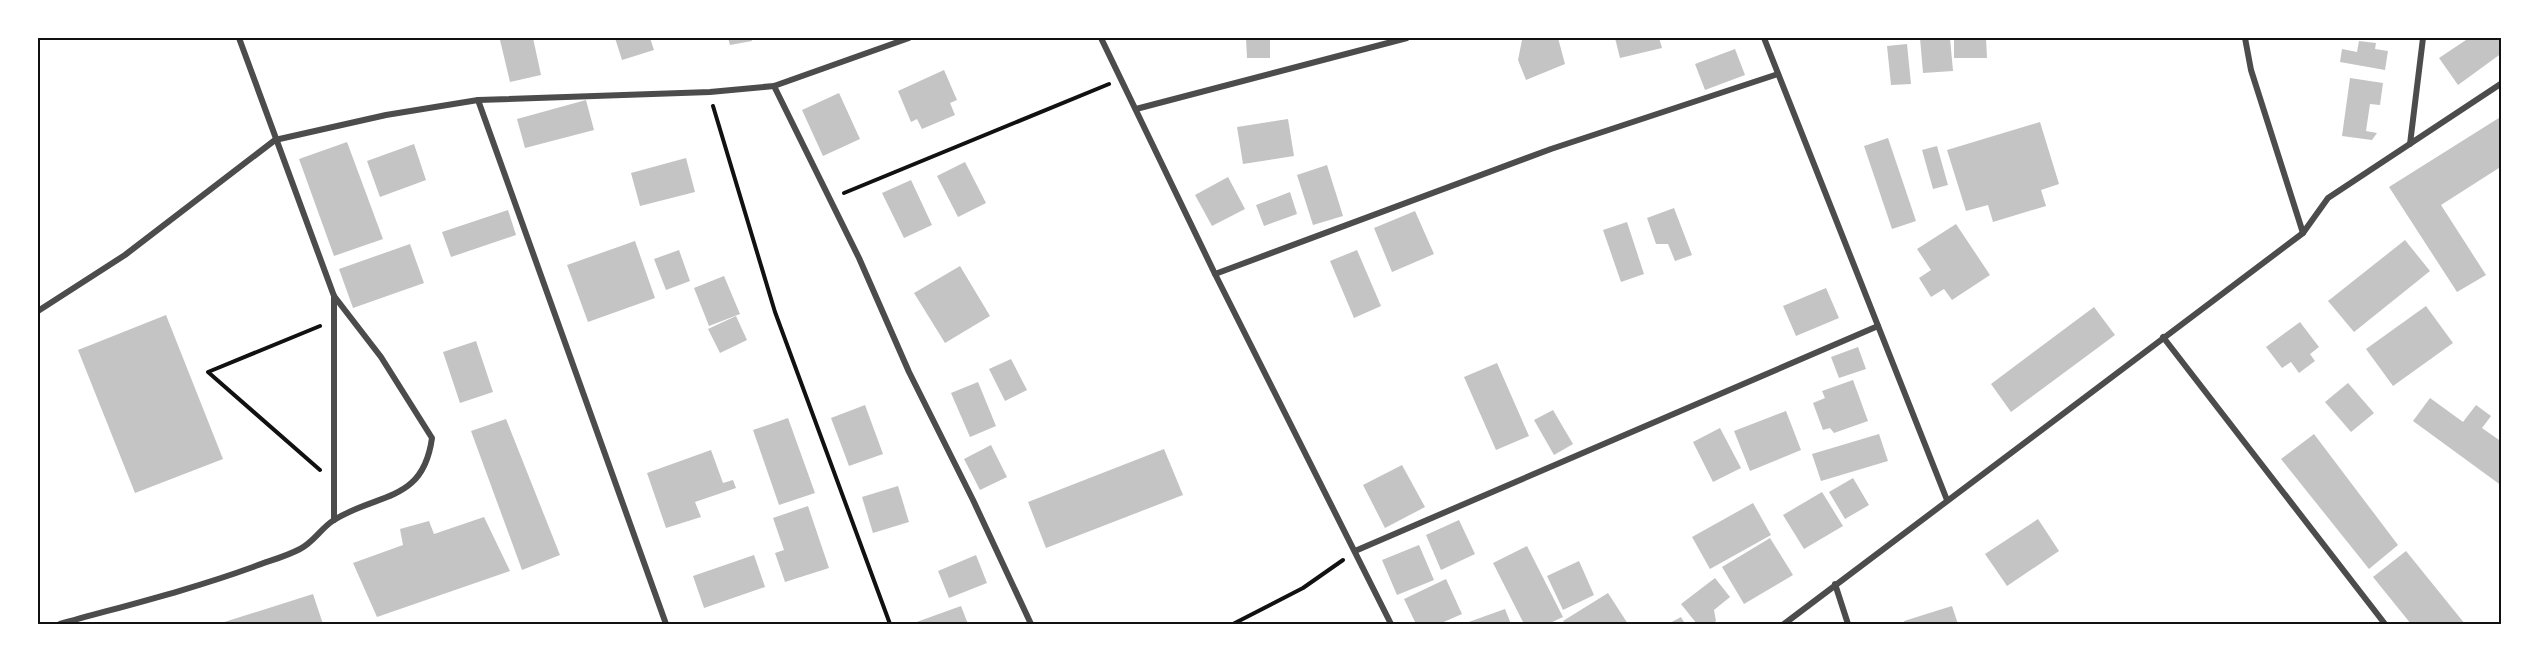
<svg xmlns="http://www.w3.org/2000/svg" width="2539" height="662" viewBox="0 0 2539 662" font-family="'Open Sans',sans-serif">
  <rect width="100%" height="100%" fill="#fff"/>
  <g fill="#c4c4c4">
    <polygon points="512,38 533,38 541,75 510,82 500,40"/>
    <polygon points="615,38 650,38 654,50 622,60"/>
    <polygon points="728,38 751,38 752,41 730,45"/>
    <polygon points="1246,38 1270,38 1270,58 1247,58"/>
    <polygon points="1534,38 1558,38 1565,64 1526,80 1518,60 1522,40"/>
    <polygon points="1615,38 1659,38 1662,48 1620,58"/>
    <polygon points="1920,38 1950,38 1953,71 1923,73"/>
    <polygon points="1954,38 1986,38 1987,58 1954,58"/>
    <polygon points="2469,38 2497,38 2502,44 2502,53 2458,85 2439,58"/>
    <polygon points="2359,41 2376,43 2375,49 2388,51 2385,70 2340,62 2342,49 2357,52"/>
    <polygon points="1907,44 1911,84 1891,85 1887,46"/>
    <polygon points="1735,49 1745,75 1705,90 1695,64"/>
    <polygon points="944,70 957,100 950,103 955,115 922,129 917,119 911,122 898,91"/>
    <polygon points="2350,78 2383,83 2380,105 2370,104 2366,131 2377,133 2372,140 2342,136"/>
    <polygon points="839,93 860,139 823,156 802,110"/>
    <polygon points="586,100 594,130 525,148 517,119"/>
    <polygon points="2502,116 2502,166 2441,205 2486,275 2457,292 2389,187"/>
    <polygon points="1288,119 1294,156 1243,164 1237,127"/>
    <polygon points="2040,122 2059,184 2041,190 2046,206 1993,222 1988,205 1966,211 1947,150"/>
    <polygon points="1888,138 1916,221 1892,229 1864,146"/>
    <polygon points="347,142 383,239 334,256 299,159"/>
    <polygon points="414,144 426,180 380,197 367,161"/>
    <polygon points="1937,146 1948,185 1933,189 1922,150"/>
    <polygon points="686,158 695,192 640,206 631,173"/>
    <polygon points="965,162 986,203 958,217 937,176"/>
    <polygon points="1327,165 1343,216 1313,225 1297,175"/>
    <polygon points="1228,177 1245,209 1212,226 1195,195"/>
    <polygon points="911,180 932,225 904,238 882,193"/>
    <polygon points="1290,192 1297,214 1264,226 1256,205"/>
    <polygon points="1674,208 1692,255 1675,261 1668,244 1656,244 1647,218"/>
    <polygon points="508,210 516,235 451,257 442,232"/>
    <polygon points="1415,211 1434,254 1392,272 1374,228"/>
    <polygon points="1627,222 1644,274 1621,282 1603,230"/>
    <polygon points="1956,224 1990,275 1952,300 1944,289 1931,297 1919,278 1931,270 1917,249"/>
    <polygon points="2405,240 2430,271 2354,332 2328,301"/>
    <polygon points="635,241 655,298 588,322 567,265"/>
    <polygon points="410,244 424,283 353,308 339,269"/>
    <polygon points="679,250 690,281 666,290 654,259"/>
    <polygon points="1357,250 1381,306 1354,318 1330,261"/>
    <polygon points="960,266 990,316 945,343 914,293"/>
    <polygon points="724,276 740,314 709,326 694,288"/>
    <polygon points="1826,288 1839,318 1796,336 1783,306"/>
    <polygon points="2426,306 2453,343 2393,386 2366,349"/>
    <polygon points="2094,307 2115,335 2011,412 1991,384"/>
    <polygon points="166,315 223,459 135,493 78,350"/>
    <polygon points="736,316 747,340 720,353 708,329"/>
    <polygon points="2300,322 2319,347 2310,354 2315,361 2299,373 2291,362 2282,368 2266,347"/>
    <polygon points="476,341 493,392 460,403 443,352"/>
    <polygon points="1858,347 1866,369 1839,378 1831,357"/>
    <polygon points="1011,359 1027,390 1005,401 989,369"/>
    <polygon points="1497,363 1529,436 1496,450 1464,377"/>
    <polygon points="1853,380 1868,421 1834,433 1830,428 1823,430 1813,403 1825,398 1822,391"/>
    <polygon points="978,382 996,426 970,437 951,393"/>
    <polygon points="2348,383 2374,413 2351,432 2325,402"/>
    <polygon points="2430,398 2463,422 2476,405 2491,416 2482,428 2502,442 2502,486 2413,421"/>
    <polygon points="865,405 883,454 849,466 831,418"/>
    <polygon points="1553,410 1573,444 1554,455 1534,420"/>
    <polygon points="1786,411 1801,450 1750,471 1734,431"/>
    <polygon points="788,418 815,493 779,505 753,430"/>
    <polygon points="506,419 560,555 522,570 471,431"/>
    <polygon points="1720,428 1741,468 1713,482 1693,442"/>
    <polygon points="1879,434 1888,461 1821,481 1812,454"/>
    <polygon points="2314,434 2398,545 2369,569 2281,459"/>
    <polygon points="991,445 1007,477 980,490 964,459"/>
    <polygon points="1164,449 1183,495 1046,548 1028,502"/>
    <polygon points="711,450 723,483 733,480 736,488 695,502 701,517 666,528 647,473"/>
    <polygon points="1402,465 1425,507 1385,528 1363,485"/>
    <polygon points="1853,478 1869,505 1845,519 1829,492"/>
    <polygon points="898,486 909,522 873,533 862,497"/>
    <polygon points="1822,492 1843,526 1804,549 1783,515"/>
    <polygon points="1753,503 1771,535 1710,569 1692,537"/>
    <polygon points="808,506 829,568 785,582 775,553 784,550 773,518"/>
    <polygon points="484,517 510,571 377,617 353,563 403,545 400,529 429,521 434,534"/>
    <polygon points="2038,519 2059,551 2007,586 1985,554"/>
    <polygon points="1459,520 1475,554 1441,570 1426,535"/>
    <polygon points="1770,538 1793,575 1744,604 1722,567"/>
    <polygon points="1419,545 1434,580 1397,595 1382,560"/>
    <polygon points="1527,546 1563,617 1548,624 1524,624 1493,563"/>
    <polygon points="2406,551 2465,624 2411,624 2373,577"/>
    <polygon points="754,555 765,587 704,608 693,576"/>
    <polygon points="976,555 987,583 949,598 938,571"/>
    <polygon points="1579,561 1594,595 1563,610 1547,576"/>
    <polygon points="1715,578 1730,597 1714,610 1716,621 1711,624 1697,624 1681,604"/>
    <polygon points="1446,579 1462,614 1439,624 1416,624 1404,599"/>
    <polygon points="1608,593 1628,624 1565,624 1563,621"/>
    <polygon points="313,594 323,624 218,624"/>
    <polygon points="961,606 968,624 911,624"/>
    <polygon points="1952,606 1958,624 1905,624 1904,621"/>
    <polygon points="1505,609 1511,624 1463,624"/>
    <polygon points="1681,617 1685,624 1668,624"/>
  </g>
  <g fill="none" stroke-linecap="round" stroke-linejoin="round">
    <g stroke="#111" stroke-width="4">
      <polyline points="713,106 775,312 890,624"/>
      <polyline points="844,193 1109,84"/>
      <polyline points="320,470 208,372 320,326"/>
      <polyline points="1233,624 1303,588 1343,560"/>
    </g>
    <g stroke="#4c4c4c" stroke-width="6">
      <polyline points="1101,38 1215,274"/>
      <polyline points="1764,38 1947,500"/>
      <polyline points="2245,38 2251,70 2303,233"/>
      <polyline points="774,86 859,258 909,372 973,500 1031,624"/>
      <polyline points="478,100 666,624"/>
      <polyline points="1136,109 1407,38"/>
      <polyline points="2410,144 2423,38"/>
      <polyline points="38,311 125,255 275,140 386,115 478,100 710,92 774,86 909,38"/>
      <polyline points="2163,337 2385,624"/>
      <polyline points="334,520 334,296"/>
      <polyline points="1355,551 1878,326"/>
      <polyline points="1835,584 1848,624"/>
      <path d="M60 624C124 606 190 590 253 567 268 561 285 557 300 549 314 542 321 528 334 520 379 492 423 503 432 438L381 357 334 296 239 38"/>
      <polyline points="1391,624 1215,274 1551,149 1778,74"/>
      <polyline points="1784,624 2303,233 2328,198 2502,83"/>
    </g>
  </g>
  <rect width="2539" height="662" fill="none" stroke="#ffffff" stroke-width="78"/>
  <rect x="39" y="39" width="2461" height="584" fill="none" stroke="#111" stroke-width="2"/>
</svg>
